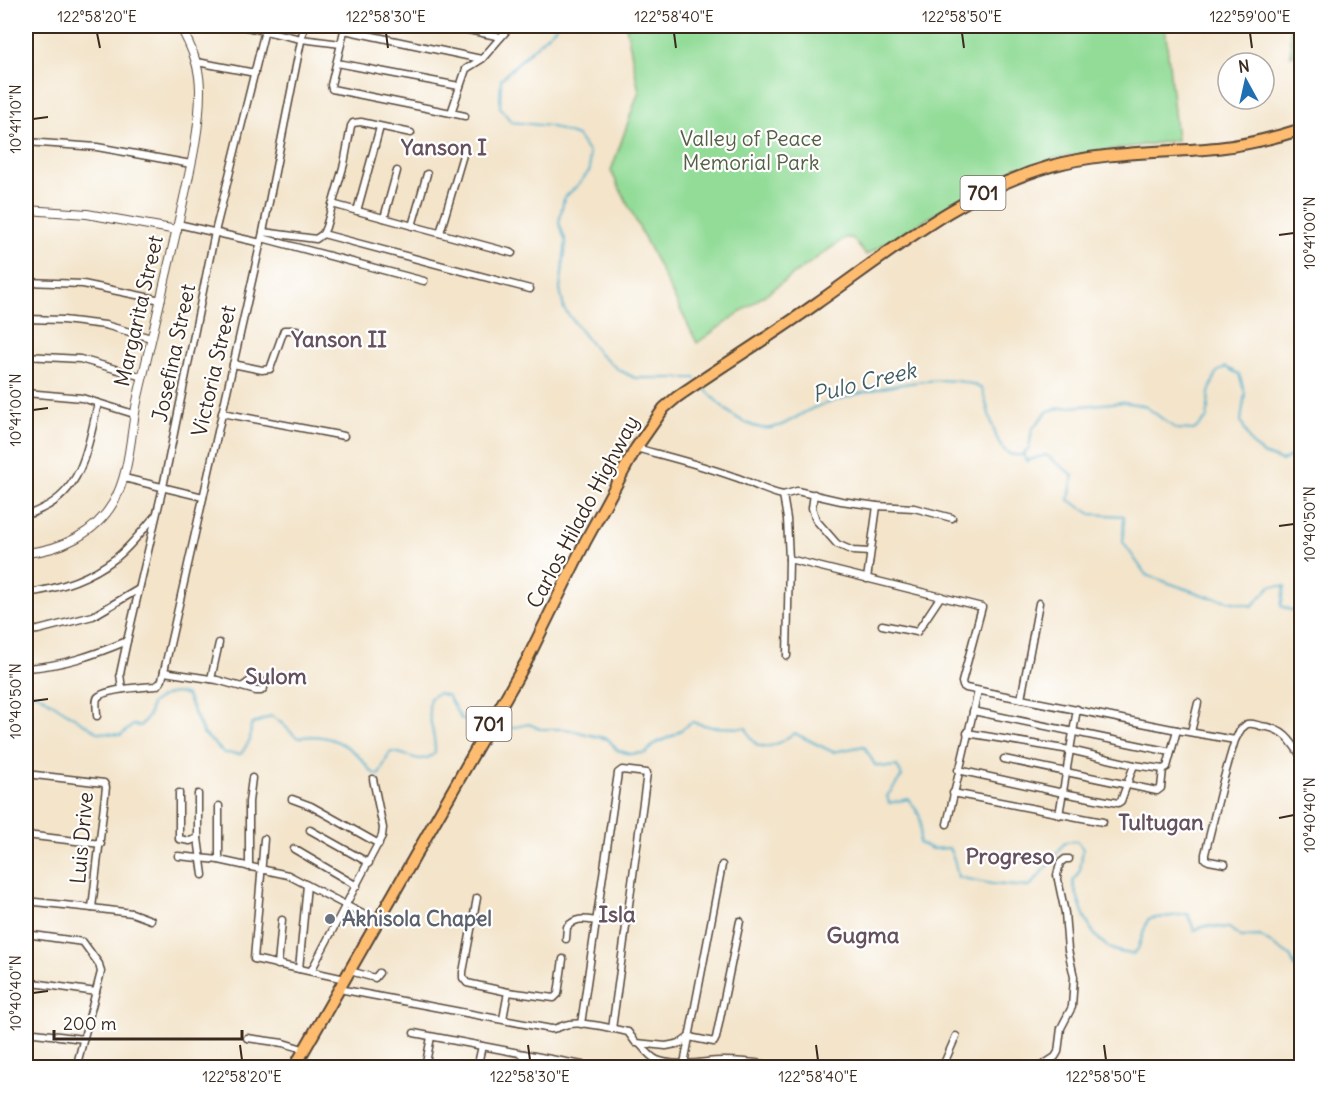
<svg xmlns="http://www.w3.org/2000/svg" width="1327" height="1093" viewBox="0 0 1327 1093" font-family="Delius,sans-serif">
  <rect width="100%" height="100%" fill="#fff"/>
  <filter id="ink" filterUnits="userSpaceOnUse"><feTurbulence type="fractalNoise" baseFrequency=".0167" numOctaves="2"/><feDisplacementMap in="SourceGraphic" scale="12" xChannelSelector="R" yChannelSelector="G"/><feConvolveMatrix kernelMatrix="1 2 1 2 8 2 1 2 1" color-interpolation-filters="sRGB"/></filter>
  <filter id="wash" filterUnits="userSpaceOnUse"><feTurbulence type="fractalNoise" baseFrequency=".008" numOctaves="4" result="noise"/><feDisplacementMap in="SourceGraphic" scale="24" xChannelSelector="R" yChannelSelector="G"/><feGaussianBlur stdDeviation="1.35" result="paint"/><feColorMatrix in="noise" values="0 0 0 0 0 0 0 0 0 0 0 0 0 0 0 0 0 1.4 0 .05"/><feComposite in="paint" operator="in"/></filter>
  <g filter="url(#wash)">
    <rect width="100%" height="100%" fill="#f3e4ca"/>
    <g fill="#93dc98" stroke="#67835b" stroke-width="1.5">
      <polygon points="626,26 1165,26 1177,140 1055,158 988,183 866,255 852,238 845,238 697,343 611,171 639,91"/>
      <polygon points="1290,26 1301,26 1301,54 1291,55"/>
    </g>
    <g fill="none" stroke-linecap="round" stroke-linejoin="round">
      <g stroke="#4cadcb" stroke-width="2">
        <polyline points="557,26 501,79 500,107 511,122 549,126 577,136 589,153 590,170 579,184 564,198 559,223 566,242 560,289 564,309 599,354 619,370 635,378 695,378 696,379"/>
        <path d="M702 386C718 403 736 423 761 428 782 431 797 414 816 407 853 394 948 366 982 389 987 404 994 441 1005 451 1011 456 1016 455 1023 455L1029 448 1032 429 1048 411 1060 408 1124 402 1145 406 1176 429 1194 430 1207 418 1209 393 1216 373 1225 367 1239 374 1245 393 1241 421 1251 443 1263 454 1282 461 1302 450"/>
        <polyline points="1024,456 1026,461 1046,455 1073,475 1069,500 1091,514 1124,516 1123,542 1146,575 1206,596 1252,606 1271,586 1285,586 1281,606 1302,614"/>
        <path d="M26 692 38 694 97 732 121 735 133 725 140 726 149 715 151 704C162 696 174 689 187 696L203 733 224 753 241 754 250 740 251 725 271 716C282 721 288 731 298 738 323 732 346 742 362 760 368 767 370 773 379 775L390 752C409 752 419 767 435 753 436 734 426 716 430 698L438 693 448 696 461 719 475 724"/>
        <path d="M495 728 503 730 529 724 540 729H565L608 739 617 750 630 754 646 753 654 744 674 735 692 722 712 727 746 728C748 732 751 738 753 741 765 754 783 741 794 733L833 752 864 746 875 765 887 767 897 766 902 776 887 796 889 803 908 799C923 816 922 821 919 843L932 849 949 848 954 859 958 877 992 884 1029 887 1047 867 1065 842 1077 841 1083 849 1080 870 1073 882C1081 907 1088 939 1114 950 1120 953 1128 953 1133 954L1138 949 1148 919 1188 914 1194 930 1206 926 1229 928 1241 937 1260 936 1290 956 1302 980"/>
      </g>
    </g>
  </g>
  <g filter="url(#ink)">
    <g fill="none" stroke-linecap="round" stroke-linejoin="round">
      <defs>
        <g id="minor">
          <polyline points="242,26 301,39 341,44 345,26"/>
          <polyline points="450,26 501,37 511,26"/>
          <polyline points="344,30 481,59"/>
          <polyline points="341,44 331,85 332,89 451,113 466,69 482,59 501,37"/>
          <polyline points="197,62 255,73"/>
          <polyline points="337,63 459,86"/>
          <polyline points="451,113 465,116"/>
          <polyline points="26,142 97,147 191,164"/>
          <polyline points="332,204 512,253"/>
          <polyline points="357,211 380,127"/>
          <polyline points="384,218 397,171"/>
          <polyline points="178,224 261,243"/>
          <polyline points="412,226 427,174"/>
          <polyline points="263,232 316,239 323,234 326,227 344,164 351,126 353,123 361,122 411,133"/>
          <polyline points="440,233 465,148"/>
          <polyline points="323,234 530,289"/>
          <polyline points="262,238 424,281"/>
          <polyline points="26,282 83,284 161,300"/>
          <polyline points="26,319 63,320 105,325 151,338"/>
          <polyline points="26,356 80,359 143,377"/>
          <polyline points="233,364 262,370 270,369 284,330 297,330"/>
          <polyline points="26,393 82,398 134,414"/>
          <polyline points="222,413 344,436"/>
          <path d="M636 448C669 457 702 465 735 477 751 482 766 492 783 495"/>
          <polyline points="124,478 203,497"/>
          <polyline points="814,494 812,508 816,520 837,544 853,551 870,552"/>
          <path d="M26 514C32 514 37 511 43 508 84 489 89 441 98 403"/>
          <polyline points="952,518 914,508 877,506 841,501 797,491 783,495 787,519 789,559 982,607 962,682 963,686 966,688 1177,730 1167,767 1163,769 1134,765 1070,750 967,733"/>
          <polyline points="867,579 877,506"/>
          <path d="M26 593C60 589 89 579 116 558 131 546 143 530 155 516"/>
          <polyline points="882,625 917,632 941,596"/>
          <polyline points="26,631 38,630 93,616 139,589"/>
          <polyline points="787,656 789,559"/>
          <path d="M26 668C62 666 94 655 127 641"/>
          <polyline points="164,672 217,680 256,691 261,691 264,688 264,684 261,680 253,679 242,687"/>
          <polyline points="211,679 219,643"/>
          <polyline points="122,689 120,674 127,641 163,487 215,232 266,26"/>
          <polyline points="1021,699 1039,603"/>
          <polyline points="973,711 1171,752"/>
          <path d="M97 716C97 711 95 700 98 697 106 689 144 687 156 686L160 683 162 680 263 232 304 26"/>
          <polyline points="1177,730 1235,740 1223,781 1205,854 1205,859 1209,861 1225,864"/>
          <polyline points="1191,732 1198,703"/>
          <path d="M1235 740 1241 729 1247 724C1253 723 1256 725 1261 726 1283 728 1291 740 1302 758"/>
          <polyline points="1004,759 1157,791 1161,788 1163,769"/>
          <polyline points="958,770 1063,793 1118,803 1121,801 1134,765"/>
          <polyline points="26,774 104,783 106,787 92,908 26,901"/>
          <polyline points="179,793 179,839 190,841 198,838"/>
          <polyline points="953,793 1103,822"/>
          <polyline points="198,794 198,838 203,875"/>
          <polyline points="292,799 311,806 379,844"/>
          <polyline points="219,806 219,860"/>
          <polyline points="1059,815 1077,709"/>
          <polyline points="947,824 978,691"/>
          <polyline points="310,830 369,863"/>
          <polyline points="26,835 101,844"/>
          <polyline points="264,839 254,959 345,979"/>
          <polyline points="294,849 357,886"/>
          <polyline points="178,856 219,860 288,875 376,921"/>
          <polyline points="249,867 249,802 252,778"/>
          <polyline points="477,898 463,972 463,978 467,983 508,992 554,998 558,994 563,959"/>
          <polyline points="92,908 132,913 151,920"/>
          <polyline points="26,934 83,942 99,964 101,972 76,1068"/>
          <path d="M566 939 567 927C576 917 584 919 597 921"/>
          <polyline points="278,965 282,920"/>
          <polyline points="299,969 307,885"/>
          <polyline points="311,971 382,836 383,828 373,779"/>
          <polyline points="350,971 375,978 379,973"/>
          <polyline points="26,982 96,992"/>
          <path d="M339 989 551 1029C558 1029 562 1025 569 1024 588 1022 610 1028 628 1032L636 1043 666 1046 681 1043 689 1037 714 1042 716 1038 740 921"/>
          <polyline points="503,1019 508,992"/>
          <polyline points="581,1024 618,773 622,770 647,773 612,1029"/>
          <polyline points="26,1029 35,1033 83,1039"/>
          <polyline points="414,1033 598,1068"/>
          <polyline points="247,1038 283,1043 303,1049"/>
          <path d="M640 1044C645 1050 650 1057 657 1060 678 1068 702 1061 723 1061 746 1061 767 1064 789 1068"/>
          <polyline points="684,1064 722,865"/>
          <polyline points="425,1068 431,1037"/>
          <polyline points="477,1068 482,1046"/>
          <polyline points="522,1068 524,1054"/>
          <polyline points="942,1068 956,1036"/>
          <polyline points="1038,1068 1055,1057 1058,1052 1061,1028 1072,1007 1074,977 1068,950 1065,913 1057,875 1060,863 1065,859 1069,859"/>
        </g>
        <g id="tertiary">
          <polyline points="26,210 87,214 177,230"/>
          <path d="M26 553C60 550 95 534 113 503 131 472 130 432 138 397 152 335 167 273 181 211 190 171 200 131 200 90 200 66 191 46 180 26"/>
        </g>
        <path id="primary" d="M294 1068 526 662 585 542 636 448 664 408 677 397C723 365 771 336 817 303 890 252 963 191 1051 166 1105 151 1162 153 1217 148 1246 145 1274 138 1302 129"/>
      </defs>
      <use href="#minor" stroke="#574638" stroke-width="9"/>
      <use href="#tertiary" stroke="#574638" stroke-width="10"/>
      <use href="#primary" stroke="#574638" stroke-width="14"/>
      <use href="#minor" stroke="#fff" stroke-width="6"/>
      <use href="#tertiary" stroke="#fff" stroke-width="8"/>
      <use href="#primary" stroke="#fdbc6f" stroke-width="10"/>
    </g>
  </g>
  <path fill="none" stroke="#3b2a1e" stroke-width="2" d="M97 33 100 48M386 33 388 48M674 33 676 48M962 33 964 48M1250 33 1252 48M33 119 48 117M1279 235 1294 233M33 410 48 408M1279 526 1294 524M33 701 48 699M1279 818 1294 815M33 993 48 991M240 1045 242 1060M528 1045 530 1060M816 1045 818 1060M1104 1045 1106 1060"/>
  <circle fill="#6b7280" stroke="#fff" stroke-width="2" cx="330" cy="919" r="6"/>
  <g text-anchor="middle" stroke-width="4.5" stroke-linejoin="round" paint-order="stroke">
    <g fill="#fff" stroke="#766a62" stroke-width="1.5">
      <rect x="960.5" y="176" width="45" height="34" rx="4.5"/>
      <rect x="466.5" y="707" width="45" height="34" rx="4.5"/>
    </g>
    <g font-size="20" font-weight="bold" fill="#3b2a1e">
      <text x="983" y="200">701</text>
      <text x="489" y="731">701</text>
    </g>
    <g font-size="21" fill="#555f43" stroke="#fff">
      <text x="751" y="146">Valley of Peace<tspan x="751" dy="24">Memorial Park</tspan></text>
    </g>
    <g font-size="21" fill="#3b2a1e" stroke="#fff">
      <text transform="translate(139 311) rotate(-77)" y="7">Margarita Street</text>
      <text transform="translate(174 353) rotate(-78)" y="7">Josefina Street</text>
      <text transform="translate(214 371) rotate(-77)" y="7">Victoria Street</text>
      <text transform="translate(583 512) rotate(-62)" y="7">Carlos Hilado Highway</text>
      <text transform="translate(82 838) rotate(-85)" y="7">Luis Drive</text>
    </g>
    <g font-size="21" font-weight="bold" fill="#5b616d" stroke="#fff" text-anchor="start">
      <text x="342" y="926">Akhisola Chapel</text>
    </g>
    <g font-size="22" font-weight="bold" fill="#66525f" stroke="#fff">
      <text x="444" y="155">Yanson I</text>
      <text x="339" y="347">Yanson II</text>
      <text x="276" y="684">Sulom</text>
      <text x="1161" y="830">Tultugan</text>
      <text x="1010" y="864">Progreso</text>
      <text x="617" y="922">Isla</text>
      <text x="863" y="943">Gugma</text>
    </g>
    <g font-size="22" font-style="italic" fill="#425e63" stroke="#fff">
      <text transform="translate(864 382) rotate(-14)" y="8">Pulo Creek</text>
    </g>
  </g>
  <rect width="1327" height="1093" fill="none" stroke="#fff" stroke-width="66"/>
  <g transform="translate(1246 81) rotate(352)"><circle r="28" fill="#ffffff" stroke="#b1aaa5" stroke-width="1.5"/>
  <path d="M0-4.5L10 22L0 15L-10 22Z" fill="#1f6fb2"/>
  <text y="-9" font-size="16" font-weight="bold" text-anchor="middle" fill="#3b2a1e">N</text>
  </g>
  <path d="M54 1030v9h188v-9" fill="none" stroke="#3b2a1e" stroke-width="3"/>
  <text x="63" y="1030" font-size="18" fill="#3b2a1e" stroke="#ffffff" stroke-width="4.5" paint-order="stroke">200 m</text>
  <rect x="33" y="33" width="1261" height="1027" fill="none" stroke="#3b2a1e" stroke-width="2"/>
  <g font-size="15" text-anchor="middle" fill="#3b2a1e">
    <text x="97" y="22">122°58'20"E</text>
    <text x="386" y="22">122°58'30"E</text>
    <text x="674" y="22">122°58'40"E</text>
    <text x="962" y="22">122°58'50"E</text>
    <text x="1250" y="22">122°59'00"E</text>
    <text transform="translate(16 119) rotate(-90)" y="5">10°41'10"N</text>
    <text transform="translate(1310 233) rotate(-90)" y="5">10°41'00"N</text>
    <text transform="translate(16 410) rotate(-90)" y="5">10°41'00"N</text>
    <text transform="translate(1310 524) rotate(-90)" y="5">10°40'50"N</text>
    <text transform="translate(16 701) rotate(-90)" y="5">10°40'50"N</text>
    <text transform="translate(1310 815) rotate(-90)" y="5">10°40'40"N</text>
    <text transform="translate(16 993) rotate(-90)" y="5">10°40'40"N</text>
    <text x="242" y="1082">122°58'20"E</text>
    <text x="530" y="1082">122°58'30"E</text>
    <text x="818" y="1082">122°58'40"E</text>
    <text x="1106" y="1082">122°58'50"E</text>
  </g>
</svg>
